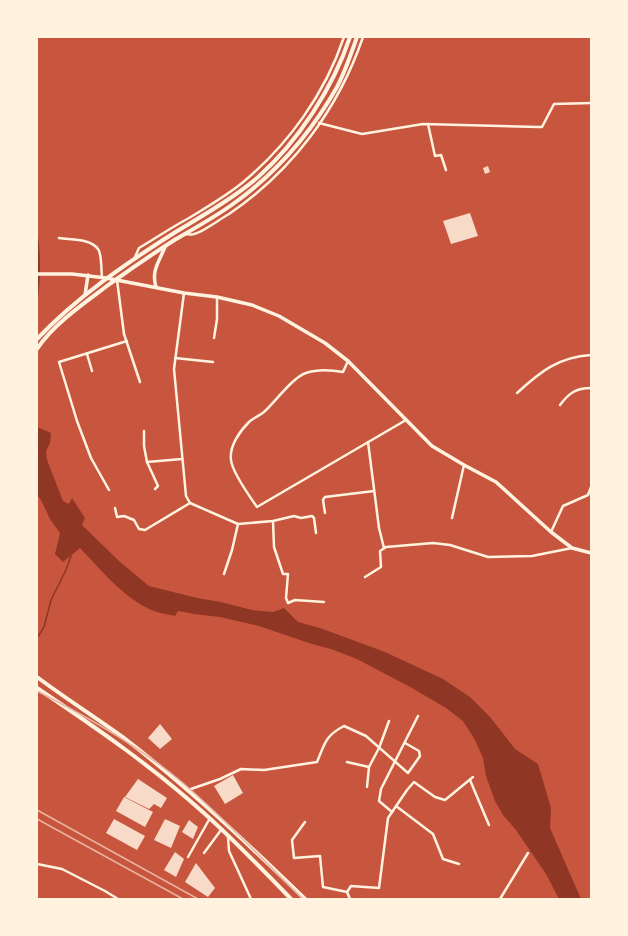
<svg xmlns="http://www.w3.org/2000/svg" width="628" height="936" viewBox="0 0 628 936" font-family="'Asap Condensed',sans-serif">
  <rect width="100%" height="100%" fill="#c8553d"/>
  <g fill="#8f3625">
    <path d="M37 229C41 255 41 278 37 305Z"/>
    <path d="M37 427 51 433 50 443 46 451 47 460 63 501 69 504 72 498 85 518 82 525 119 561 149 586 197 598 221 602 252 610 273 612 284 608 298 622 320 628 385 652 443 679 470 697 490 717 515 749 538 764 551 808 550 828 581 899H559L546 874 516 830 503 815 495 801 486 776 483 758 475 740 463 721 446 708 412 688 357 659 331 649 312 644 259 626 220 617 194 614 178 611 175 616C167 614 157 613 149 609 121 595 101 570 80 548L63 562 55 554 60 533 50 519 41 500 37 495Z"/>
  </g>
  <g fill="none" stroke-linecap="round" stroke-linejoin="round">
    <polyline stroke="#8f3625" stroke-width="1.5" points="37,638 44,627 51,600 66,570 71,556"/>
  </g>
  <g fill="#f7dbc8">
    <polygon points="488,166 490,172 485,174 483,168"/>
    <polygon points="470,213 478,236 451,244 443,221"/>
    <polygon points="160,724 172,739 160,749 148,738"/>
    <polygon points="233,775 243,793 225,804 214,786"/>
    <polygon points="138,779 167,798 161,808 154,804 149,809 125,797"/>
    <polygon points="124,797 153,812 145,827 116,811"/>
    <polygon points="114,819 145,836 137,850 106,833"/>
    <polygon points="165,819 180,826 171,848 154,840"/>
    <polygon points="189,820 198,827 193,839 182,832"/>
    <polygon points="175,852 184,859 176,877 164,870"/>
    <polygon points="196,863 215,888 208,897 185,882"/>
  </g>
  <g fill="none" stroke-linecap="round" stroke-linejoin="round">
    <g stroke="#fff3e0" stroke-width="2.5">
      <polyline points="319,123 362,134 423,124 538,127 542,127 554,104 591,103"/>
      <polyline points="428,124 435,156 441,155 446,170"/>
      <path d="M185 234C188 234 192 235 194 234 203 232 220 219 229 214 292 171 338 110 363 37"/>
      <path d="M59 238C70 240 90 238 98 249 102 254 101 270 102 277"/>
      <path d="M135 257 139 248C156 238 172 227 189 218 207 207 226 196 242 183 288 145 325 94 344 37"/>
      <polyline points="117,280 124,334 140,382"/>
      <polyline points="184,293 174,369 186,496 190,503 238,524 273,521 294,516 301,518 312,516 314,518 316,533"/>
      <polyline points="214,338 217,319 217,297"/>
      <polyline points="87,354 92,371"/>
      <polyline points="175,358 213,362"/>
      <path d="M348 361 343 372C331 370 318 369 306 373 293 377 275 402 264 412 259 416 253 418 249 422 240 431 229 446 231 460 232 472 250 497 257 507L406 420"/>
      <path d="M517 393C540 372 558 357 591 355"/>
      <path d="M560 405C569 393 576 388 591 388"/>
      <polyline points="144,431 144,446 147,462"/>
      <polyline points="368,442 379,528 384,548"/>
      <polyline points="155,489 158,486 147,462 182,459"/>
      <polyline points="109,490 91,458 77,421 59,362 127,341"/>
      <polyline points="115,508 117,517 124,516 134,520 139,529 145,530 190,503"/>
      <polyline points="325,513 323,500 325,497 374,491"/>
      <polyline points="452,518 464,465"/>
      <polyline points="273,521 274,547 283,574 288,574 286,598 288,603 295,600 324,602"/>
      <polyline points="551,532 563,506 588,495 591,487"/>
      <polyline points="224,574 232,550 238,524"/>
      <polyline points="365,577 381,567 380,551 386,547 433,543 450,545 488,557 532,556 572,548"/>
      <polyline points="347,762 369,767"/>
      <polyline points="470,780 489,825"/>
      <polyline points="367,787 369,767 379,748 389,721"/>
      <path d="M188 790 220 779 241 769 264 770 317 762C325 743 325 736 344 726L366 736 408 773 420 756 419 751 405 743"/>
      <polyline points="396,806 433,834 443,859 459,864"/>
      <polyline points="392,812 379,801 381,789 418,716"/>
      <polyline points="305,822 292,840 294,858 320,856 323,887 347,892"/>
      <polyline points="228,837 229,851 251,899"/>
      <polyline points="204,853 221,830"/>
      <polyline points="188,857 210,818"/>
      <polyline points="37,864 62,869 105,891 118,899"/>
      <polyline points="350,899 347,892 351,886 379,888 388,818 407,790 414,782 435,797 445,800 473,777"/>
      <polyline points="500,899 528,853"/>
    </g>
    <g stroke="#fff3e0" stroke-width="3.5">
      <polyline points="37,274 72,274 106,278 184,293 217,297 252,305 279,316 325,343 348,361 432,446 464,465 496,482 551,532 572,548 591,553"/>
      <path d="M156 287C151 271 159 262 165 247"/>
      <polyline points="85,295 88,275"/>
    </g>
    <g stroke="#fff3e0" stroke-width="4">
      <path d="M37 339C77 297 125 264 174 233 202 216 232 199 257 178 298 142 333 88 350 37"/>
      <path d="M37 349C53 324 87 301 111 283 132 268 154 253 176 239 195 228 215 217 233 204 275 174 311 133 337 87 345 72 351 54 357 37"/>
      <path d="M37 677C65 698 95 717 124 738 188 787 247 843 305 899"/>
      <path d="M37 688C95 727 153 767 205 814 235 841 263 870 291 899"/>
    </g>
    <g stroke="#e9b49f" stroke-width="1.5">
      <path d="M37 691C88 717 139 746 183 783 225 819 263 860 303 899"/>
      <polyline points="37,810 198,899"/>
      <polyline points="37,819 183,899"/>
    </g>
  </g>
  <rect width="628" height="936" fill="none" stroke="#fff3e0" stroke-width="76"/>
</svg>
